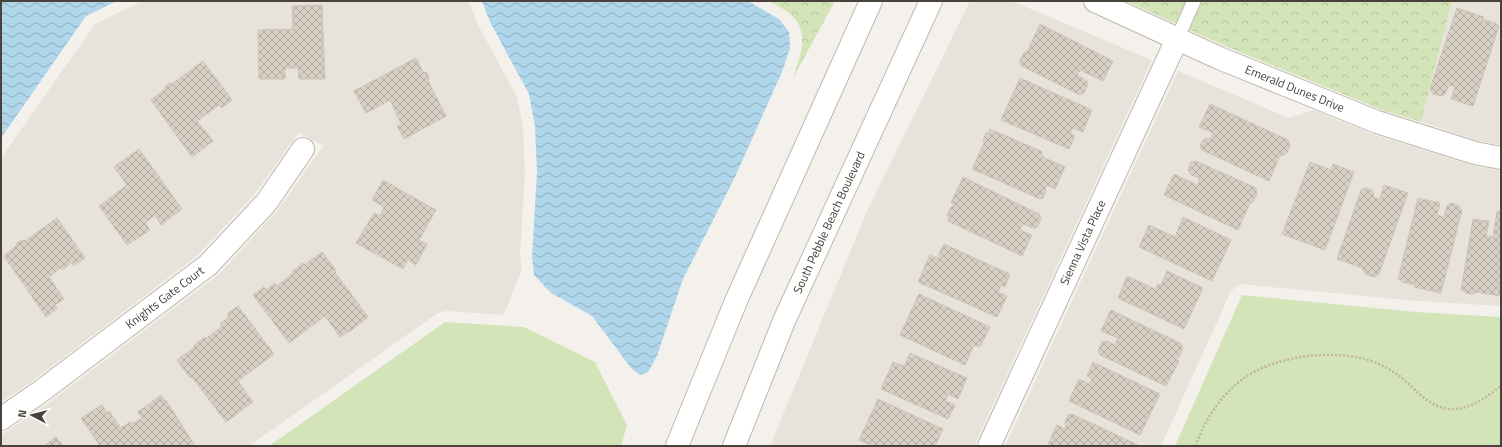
<svg xmlns="http://www.w3.org/2000/svg" width="1502" height="447" viewBox="0 0 1502 447" font-family="'Titillium Web',sans-serif">
  <defs>
    <pattern id="forest-crowns" width="20" height="18" patternUnits="userSpaceOnUse"><rect width="20" height="18" fill="#d4e4b9"/><path d="M2 6a3 3 0 1 1 6 0M12 15a3 3 0 1 1 6 0" fill="none" stroke="#b8c5a0"/></pattern>
    <pattern id="water-waves" width="16" height="10" patternUnits="userSpaceOnUse"><rect width="16" height="10" fill="#afd6ea"/><path d="M0 5q4-4 8 0t8 0" fill="none" stroke="#90afbf"/></pattern>
    <pattern id="building-cross-hatch" width="8" height="8" patternUnits="userSpaceOnUse"><rect width="8" height="8" fill="#d8cfc5"/><path d="M0 0l8 8M0 8l8-8" fill="none" stroke="#b1aaa1"/></pattern>
  </defs>
  <rect width="100%" height="100%" fill="#f4f1ec"/>
  <g fill="#e8e3da">
    <polygon points="142,1 469,1 478,25 517,97 523,127 525,172 520,256 522,269 504,315 446,311 438,313 249,446 1,446 1,435 50,402 219,274 277,211 323,146 299,132 254,195 197,256 31,382 1,402 1,158 95,24"/>
    <polygon points="970,1 1012,1 1152,60 974,446 770,446 867,211"/>
    <polygon points="1452,1 1501,1 1501,145 1479,141 1421,122"/>
    <polygon points="1178,71 1289,118 1314,110 1372,134 1471,165 1501,171 1501,306 1417,301 1240,284 1231,291 1161,446 1005,446"/>
  </g>
  <g fill="#d4e4b9">
    <polygon points="1242,295 1416,312 1501,317 1501,446 1175,446"/>
    <polygon points="445,322 524,327 595,362 627,425 621,446 269,446"/>
  </g>
  <g fill="url(#forest-crowns)">
    <path d="M769 1H835L793 78C801 55 811 30 788 12 782 8 775 5 769 1Z"/>
    <polygon points="1126,1 1452,1 1421,122 1382,110 1225,46"/>
  </g>
  <g fill="url(#water-waves)">
    <polygon points="1,1 117,1 86,16 1,138"/>
    <polygon points="482,1 748,1 779,19 789,32 790,48 782,72 734,179 683,279 657,356 648,372 640,375 631,368 592,316 551,293 534,275 532,257 537,173 535,126 529,94 490,22"/>
  </g>
  <g fill="url(#building-cross-hatch)" stroke="#cfc4b6">
    <polygon points="322,5 325,79 299,79 298,68 285,68 285,79 259,79 258,30 293,29 292,6"/>
    <polygon points="1457,8 1484,17 1482,21 1486,20 1495,23 1499,26 1473,106 1451,99 1455,87 1449,85 1445,94 1441,96 1433,94 1430,89"/>
    <polygon points="1040,24 1113,61 1103,81 1080,70 1077,75 1087,81 1088,85 1084,93 1080,95 1020,65 1020,60 1024,53 1027,52"/>
    <polygon points="416,58 423,72 427,73 429,78 428,81 446,116 404,139 397,126 401,124 390,100 366,113 354,91"/>
    <polygon points="203,61 232,100 222,108 219,105 197,121 213,141 192,157 151,100 164,90 165,87 169,83 172,84"/>
    <polygon points="1020,78 1092,110 1083,132 1073,128 1070,134 1075,136 1069,149 1001,120"/>
    <polygon points="1210,104 1288,140 1290,146 1286,154 1280,156 1269,181 1202,150 1200,146 1203,140 1208,138 1210,139 1213,133 1199,127"/>
    <polygon points="990,129 1041,151 1043,157 1065,167 1055,189 1047,185 1045,188 1046,191 1043,198 1040,199 972,169 984,143 983,140 986,133 989,132"/>
    <polygon points="139,149 182,209 161,225 155,215 145,223 150,230 127,245 99,206 127,185 114,167"/>
    <polygon points="1196,161 1256,188 1257,194 1253,202 1250,203 1238,230 1164,195 1174,174 1197,185 1200,179 1190,174 1188,169 1191,162"/>
    <polygon points="1310,162 1331,170 1333,164 1354,172 1325,250 1282,234"/>
    <polygon points="963,177 1039,214 1041,219 1037,227 1033,228 1023,224 1020,230 1032,235 1022,256 948,221 949,218 947,215 951,207 955,205 951,203"/>
    <polygon points="383,180 436,210 419,240 427,244 416,265 408,260 403,269 356,243 374,213 380,216 384,207 372,200"/>
    <polygon points="1384,185 1408,193 1379,274 1374,277 1365,274 1362,268 1337,259 1361,190 1365,188 1372,190 1374,194 1373,197 1380,199"/>
    <polygon points="1418,198 1440,203 1437,215 1444,217 1447,206 1451,203 1459,206 1462,210 1441,293 1414,287 1416,284 1410,284 1402,282 1400,279 1398,279"/>
    <polygon points="1497,211 1501,212 1501,285 1497,284 1499,287 1501,287 1501,296 1476,292 1473,294 1466,293 1464,291 1461,290 1473,219 1489,221 1486,236 1493,237"/>
    <polygon points="1183,217 1231,240 1212,281 1139,247 1149,225 1175,237"/>
    <polygon points="57,218 85,258 74,266 70,261 69,262 70,264 62,270 60,268 49,277 64,299 55,305 57,309 46,317 4,256 16,246 17,243 22,240 25,241"/>
    <polygon points="944,244 1010,274 1005,287 1001,285 998,292 1007,296 997,317 918,282 930,255 937,258"/>
    <polygon points="322,252 336,270 334,271 368,317 349,332 349,331 340,337 325,316 289,343 253,295 264,287 266,290 275,283 277,286 293,273 292,272 303,263 304,265"/>
    <polygon points="1167,271 1203,288 1184,329 1118,298 1127,276 1155,289 1158,284 1161,285"/>
    <polygon points="919,294 990,327 980,347 974,345 965,365 900,335"/>
    <polygon points="238,306 274,354 238,381 253,402 226,422 192,377 190,378 177,360 195,347 194,345 205,337 206,339 222,326 220,324 229,317 227,314"/>
    <polygon points="1111,310 1182,344 1182,349 1179,357 1175,359 1179,361 1166,386 1100,355 1098,351 1102,342 1107,341 1115,345 1118,338 1101,331"/>
    <polygon points="910,353 967,378 958,399 948,394 945,401 955,405 948,419 881,389 893,362 904,366"/>
    <polygon points="1093,362 1160,394 1140,435 1069,401 1079,379 1089,384 1092,378 1087,376"/>
    <polygon points="161,395 165,401 166,400 195,446 100,446 81,418 102,405 107,413 109,411 121,428 130,422 134,423 142,418 138,412"/>
    <polygon points="878,399 943,429 935,446 925,446 919,443 918,446 872,446 859,440"/>
    <polygon points="1072,414 1140,446 1047,446 1057,425 1065,429 1066,426 1065,422 1068,415"/>
    <polygon points="56,437 63,446 46,446 45,445"/>
  </g>
  <g fill="none" stroke-linecap="round" stroke-linejoin="round">
    <defs>
      <polyline id="service" points="1177,39 1194,1"/>
      <g id="minor">
        <path id="s1" d="M1095 1 1219 58 1377 122 1475 153 1501 158"/>
        <path id="s2" d="M1 419 40 392 208 265 266 203 303 149"/>
        <path id="s3" d="M989 446 1177 39"/>
      </g>
      <g id="tertiary">
        <polyline points="677,446 736,301 871,1"/>
        <path id="s4" d="M734 446 784 321 931 1"/>
      </g>
    </defs>
    <use href="#service" stroke="#bfb8af" stroke-width="15"/>
    <use href="#minor" stroke="#bfb8af" stroke-width="24"/>
    <use href="#tertiary" stroke="#bfb8af" stroke-width="24"/>
    <path stroke="#c0b3a2" stroke-width="2.5" stroke-dasharray="2 2" stroke-linecap="butt" d="M1196 446C1203 421 1223 393 1244 378 1278 354 1344 347 1381 365 1389 369 1396 373 1402 378 1417 391 1428 406 1449 409 1468 411 1487 397 1501 386"/>
    <use href="#service" stroke="#fff" stroke-width="13"/>
    <use href="#minor" stroke="#fff" stroke-width="22"/>
    <use href="#tertiary" stroke="#fff" stroke-width="22"/>
  </g>
  <g text-anchor="middle" stroke-width="3.5" stroke-linejoin="round" paint-order="stroke">
    <g font-size="12" fill="#48423a" stroke="#fff">
      <text dy="4" stroke="none"><textPath href="#s1" startOffset="218">Emerald Dunes Drive</textPath></text>
      <text dy="4" stroke="none"><textPath href="#s4" startOffset="243">South Pebble Beach Boulevard</textPath></text>
      <text dy="4" stroke="none"><textPath href="#s3" startOffset="224">Sienna Vista Place</textPath></text>
      <text dy="4" stroke="none"><textPath href="#s2" startOffset="204">Knights Gate Court</textPath></text>
    </g>
  </g>
  <rect width="1502" height="447" fill="none" stroke="#48423a" stroke-width="4"/>
  <g transform="translate(32 415) rotate(277)" stroke="#ffffff" stroke-width="3" paint-order="stroke">
  <path d="M0-3L7 15L0 10L-7 15Z" fill="#48423a"/>
  <text y="-6" font-size="11" font-weight="bold" text-anchor="middle" fill="#48423a">N</text>
  </g>
</svg>
